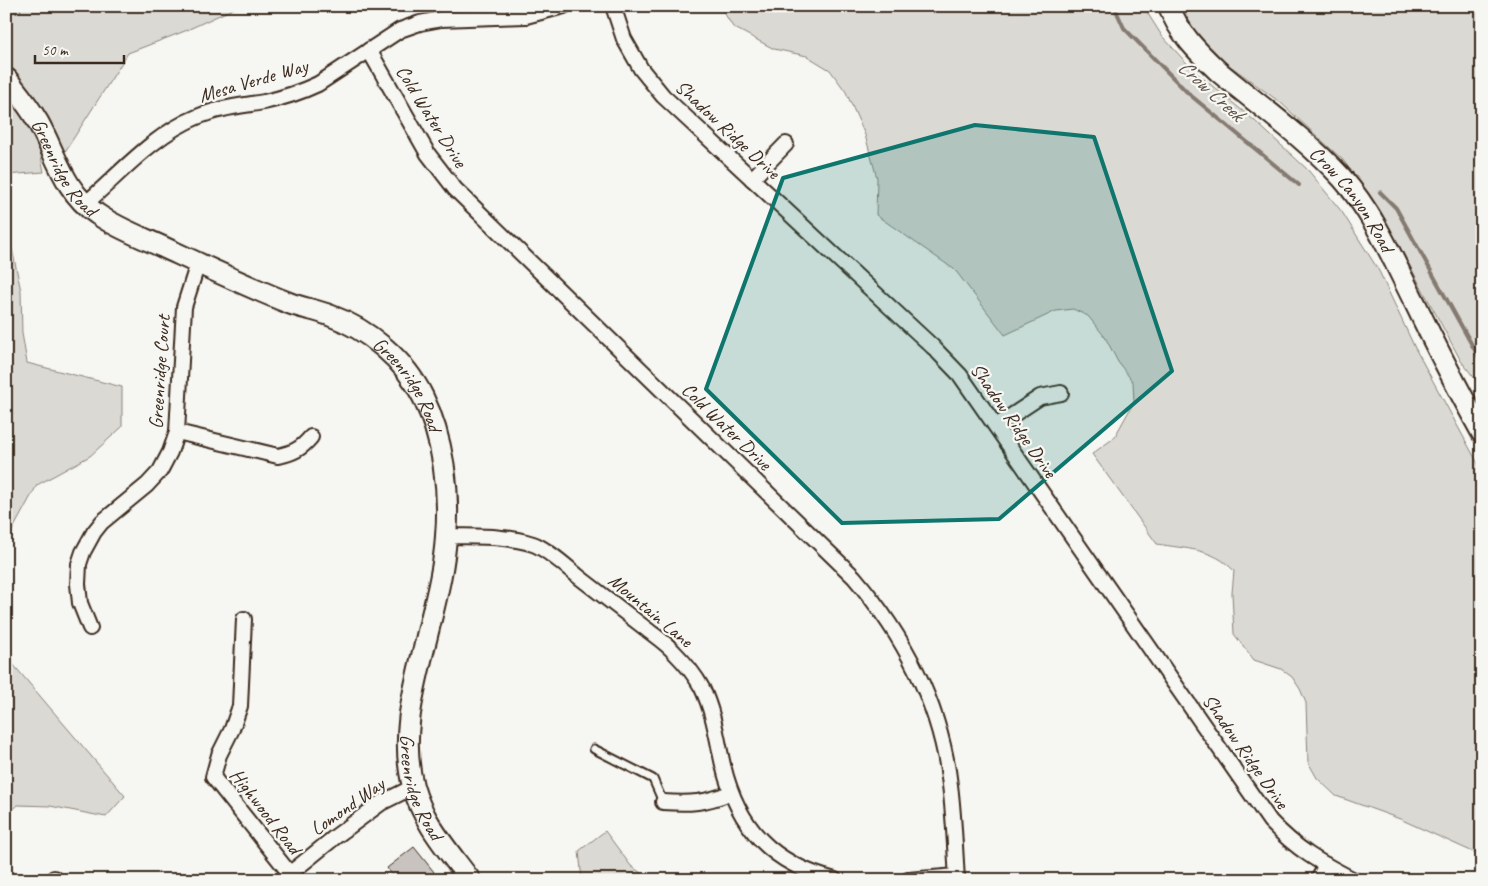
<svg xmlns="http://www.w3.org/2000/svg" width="1488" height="886" viewBox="0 0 1488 886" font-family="Caveat,sans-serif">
  <rect width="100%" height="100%" fill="#f6f6f2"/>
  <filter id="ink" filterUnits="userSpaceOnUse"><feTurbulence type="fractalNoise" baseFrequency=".02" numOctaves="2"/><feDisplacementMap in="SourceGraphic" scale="10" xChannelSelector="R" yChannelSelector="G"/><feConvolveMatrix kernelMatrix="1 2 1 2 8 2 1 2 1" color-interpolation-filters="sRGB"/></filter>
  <g filter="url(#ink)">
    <g fill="#dad9d3" stroke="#8a8278">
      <polygon points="6,6 239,6 185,31 128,53 59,161 6,74"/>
      <path d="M720 6H1143L1162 36 1193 70 1255 121 1308 170 1342 212 1379 271 1415 348 1482 471V856L1400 819 1336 796 1317 778 1308 762 1306 703 1300 689 1292 677 1281 669 1254 660 1234 634 1232 593 1234 571C1214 548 1185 549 1157 544L1092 454 1114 438 1134 402 1133 382 1118 362 1105 337 1088 316 1073 309 1056 311 1005 335 955 270 876 215 877 178 865 135 846 92 830 70 807 56 774 49 733 27Z"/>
      <polygon points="1179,6 1482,6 1482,392 1476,380 1461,361 1381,212 1343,160 1281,103 1210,51 1188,24"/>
      <polygon points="6,84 38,141 44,172 6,175"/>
      <polygon points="6,220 21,291 22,333 27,363 122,387 122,427 90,456 37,485 13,529 6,547"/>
      <polygon points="6,656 125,796 106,817 50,806 18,805 6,813"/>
      <polygon points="605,831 631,866 651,880 582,880 579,851"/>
    </g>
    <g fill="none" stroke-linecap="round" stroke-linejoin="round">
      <g stroke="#857a71" stroke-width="4">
        <polyline points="1114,6 1124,28 1189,94 1299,185"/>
        <polyline points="1380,192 1396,208 1482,363"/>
      </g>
    </g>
    <polygon fill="#c8c3be" stroke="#3b2a1e" points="414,847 434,872 425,880 396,880 387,868"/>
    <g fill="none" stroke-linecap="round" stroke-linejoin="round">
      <defs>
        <polyline id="lane" points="594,749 653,779 663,802"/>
        <g id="street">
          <path d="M613 6 624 39 641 69 663 96 933 347 960 375 1270 821C1297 850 1319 862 1354 880"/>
          <path d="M369 50 428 154 455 189 854 577C905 637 941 707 950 785 954 816 955 848 957 880"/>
          <polyline points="752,179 786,144"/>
          <path d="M85 204C120 174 153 135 197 117 218 108 241 106 264 102 283 98 301 92 318 84L400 30 420 23 441 19 526 16 564 6"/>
          <polyline points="996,426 1040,397 1061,393"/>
          <path d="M177 432 278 456C293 453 301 449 311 437"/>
          <path d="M446 536C475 537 505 535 533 544 546 548 568 568 579 577 601 594 623 611 645 628 655 636 666 643 674 652 685 663 695 675 702 688 714 713 717 739 723 765 738 828 772 864 835 880"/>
          <polyline points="244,619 240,706 232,729 219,755 213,777 295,880"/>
          <polyline points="90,628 80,603 78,584 79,564 83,552 94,532 102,522 147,485 160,471 170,452 177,432 184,307 198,263"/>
          <path d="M663 802C690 804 705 803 730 793"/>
          <polyline points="54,878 54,880"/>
          <polyline points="282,880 335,837 381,803 413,787"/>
          <polyline points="908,880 957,876"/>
          <polyline points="1318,880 1326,865"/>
        </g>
        <g id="secondary">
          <path id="s1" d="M1169 6C1178 33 1199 53 1219 72 1260 106 1305 138 1342 178 1375 215 1394 262 1416 305 1437 349 1459 391 1482 433"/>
          <path id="s2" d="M7 79C18 93 29 106 38 122 56 154 64 192 97 214 117 228 141 237 163 247 204 266 246 286 289 303 302 308 316 310 329 315 368 329 405 360 423 397 443 438 450 490 446 536 444 571 434 606 426 640 414 688 400 737 413 786 423 823 448 850 470 880"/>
        </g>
      </defs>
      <use href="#lane" stroke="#3b2a1e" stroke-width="11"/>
      <use href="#street" stroke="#3b2a1e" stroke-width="18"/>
      <use href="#secondary" stroke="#3b2a1e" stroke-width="24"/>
      <polyline stroke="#3b2a1e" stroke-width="2" stroke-dasharray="1 4" stroke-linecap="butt" points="6,11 16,13 27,6"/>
      <use href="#lane" stroke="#f6f6f2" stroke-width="7"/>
      <use href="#street" stroke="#f6f6f2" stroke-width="14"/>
      <use href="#secondary" stroke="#f6f6f2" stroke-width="20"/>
    </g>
  </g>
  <path fill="#0f766e" fill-opacity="0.2" stroke="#0f766e" stroke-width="4" stroke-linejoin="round" d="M975 125 1094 137 1172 371 999 519 842 523 706 389 783 178Z"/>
  <g text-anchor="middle" stroke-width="4.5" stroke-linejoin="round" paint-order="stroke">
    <g font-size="20" fill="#3b2a1e" stroke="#f6f6f2">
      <text transform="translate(253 80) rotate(-16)" y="7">Mesa Verde Way</text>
      <text transform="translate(432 116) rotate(58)" y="7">Cold Water Drive</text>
      <text transform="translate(728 129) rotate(43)" y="7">Shadow Ridge Drive</text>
      <text dy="7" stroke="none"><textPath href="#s2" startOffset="106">Greenridge Road</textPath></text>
      <text dy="7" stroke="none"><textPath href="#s1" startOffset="269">Crow Canyon Road</textPath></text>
      <text transform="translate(159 372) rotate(-86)" y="7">Greenridge Court</text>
      <text dy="7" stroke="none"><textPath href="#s2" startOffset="526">Greenridge Road</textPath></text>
      <text transform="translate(1014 420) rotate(55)" y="7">Shadow Ridge Drive</text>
      <text transform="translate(727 426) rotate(44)" y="7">Cold Water Drive</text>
      <text transform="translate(651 610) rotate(40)" y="7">Mountain Lane</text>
      <text transform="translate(1246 751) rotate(55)" y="7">Shadow Ridge Drive</text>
      <text dy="7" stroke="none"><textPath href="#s2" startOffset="945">Greenridge Road</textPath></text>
      <text transform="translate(347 806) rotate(-35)" y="7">Lomond Way</text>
      <text transform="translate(266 811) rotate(52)" y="7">Highwood Road</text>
    </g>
    <g font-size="21" font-style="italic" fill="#605248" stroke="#f6f6f2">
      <text transform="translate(1211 90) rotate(42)" y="7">Crow Creek</text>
    </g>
  </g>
  <rect width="1488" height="886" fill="none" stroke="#f6f6f2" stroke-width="25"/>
  <rect x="12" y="12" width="1463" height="861" fill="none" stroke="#3b2a1e" stroke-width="2" filter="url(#ink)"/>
  <path d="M35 55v8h89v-8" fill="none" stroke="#3b2a1e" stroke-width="2.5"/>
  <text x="42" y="55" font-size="15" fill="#3b2a1e" stroke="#f6f6f2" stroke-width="4" paint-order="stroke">50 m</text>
</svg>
